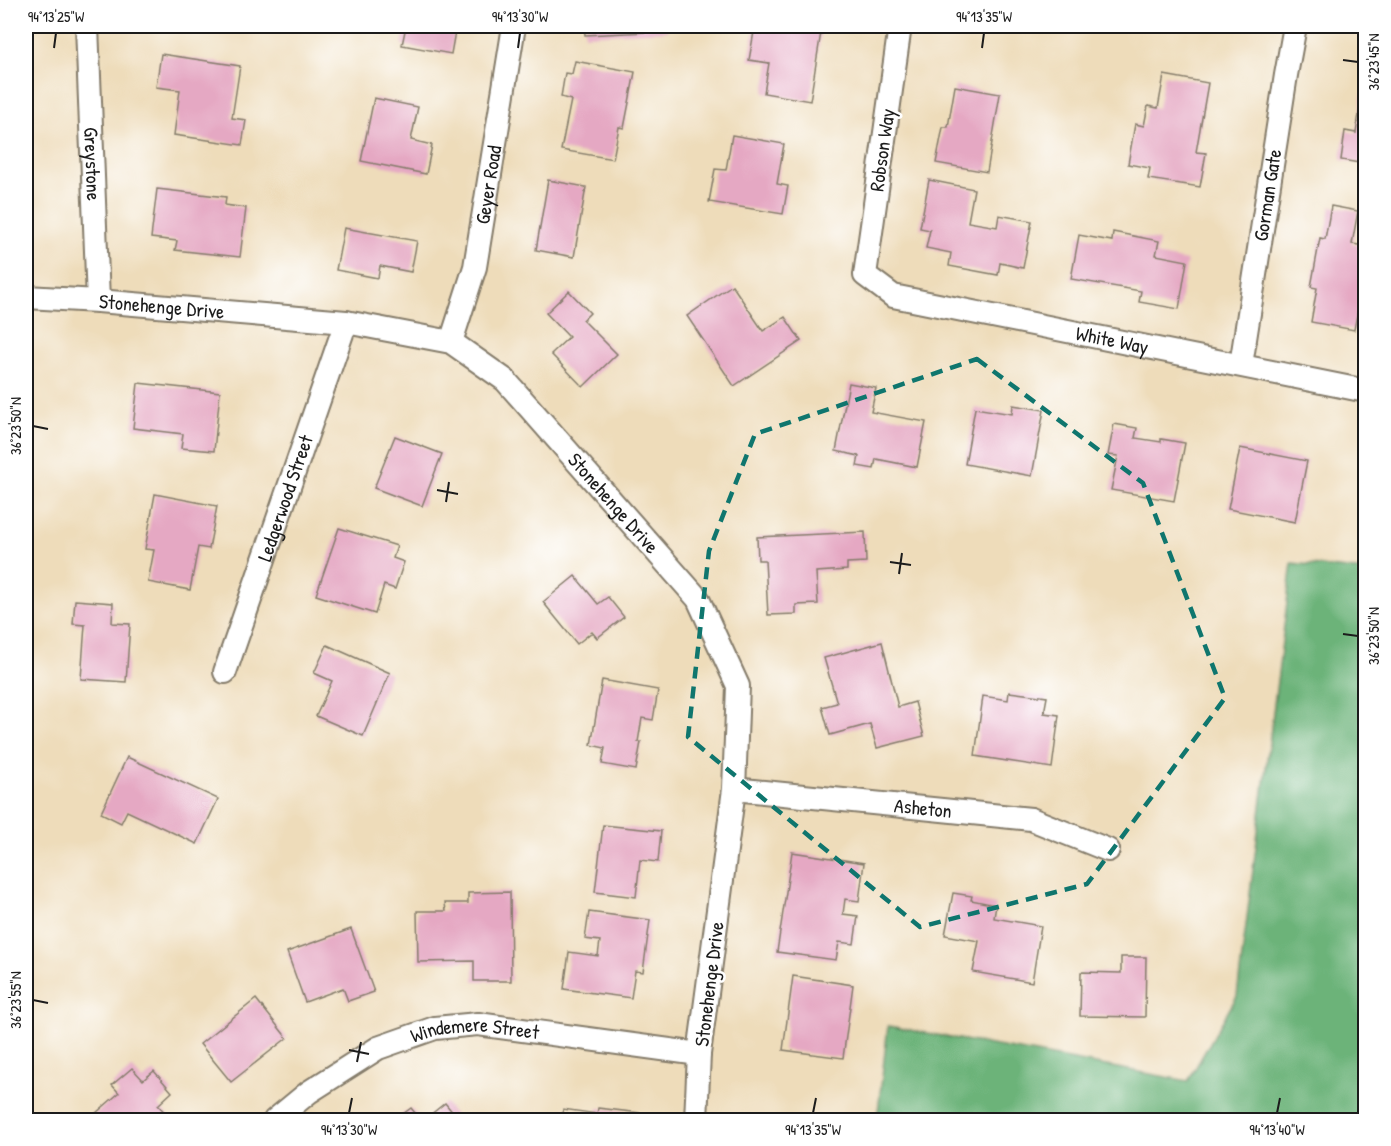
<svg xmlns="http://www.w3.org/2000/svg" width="1391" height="1146" viewBox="0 0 1391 1146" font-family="'Patrick Hand',sans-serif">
  <rect width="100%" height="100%" fill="#fff"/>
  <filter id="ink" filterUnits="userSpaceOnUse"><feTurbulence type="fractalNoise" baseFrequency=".0167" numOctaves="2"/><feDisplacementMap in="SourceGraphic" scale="12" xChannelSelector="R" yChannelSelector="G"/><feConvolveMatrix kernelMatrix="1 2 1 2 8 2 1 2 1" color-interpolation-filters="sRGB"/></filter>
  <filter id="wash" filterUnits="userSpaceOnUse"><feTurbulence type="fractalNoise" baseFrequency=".008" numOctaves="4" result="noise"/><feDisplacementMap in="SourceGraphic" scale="24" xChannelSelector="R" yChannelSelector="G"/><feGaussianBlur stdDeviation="1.35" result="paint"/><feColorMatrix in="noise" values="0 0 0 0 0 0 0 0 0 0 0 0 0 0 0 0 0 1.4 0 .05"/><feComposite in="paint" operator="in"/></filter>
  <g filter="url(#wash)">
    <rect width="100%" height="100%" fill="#eedcba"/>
    <polygon fill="#6cb379" stroke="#44684a" stroke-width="1.5" points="1292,563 1365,571 1365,1120 877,1120 888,1026 1188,1081 1237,996"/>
    <g id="blocks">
      <g fill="#e5a8c3">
        <polygon points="406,26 456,26 451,54 402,45"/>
        <polygon points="584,26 668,26 668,31 585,35"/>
        <polygon points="755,26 822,26 810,101 764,93 769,63 749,60"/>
        <polygon points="161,54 240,66 232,118 246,120 242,145 174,135 180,90 156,87"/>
        <polygon points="575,61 635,72 624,128 619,127 613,159 561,150 571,100 561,97 565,73 572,74"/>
        <polygon points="1164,75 1208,83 1196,152 1206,153 1200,187 1148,179 1150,168 1128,164 1135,124 1144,126 1148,106 1158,108"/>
        <polygon points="955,86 1000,94 987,172 936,163 943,127 948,127"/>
        <polygon points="1363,89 1366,89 1366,164 1341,160 1345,131 1356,133"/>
        <polygon points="374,98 418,107 411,140 432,145 426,174 361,161"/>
        <polygon points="732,135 784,144 777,184 788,186 783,214 709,202 715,169 726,170"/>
        <polygon points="548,180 586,187 574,257 536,250"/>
        <polygon points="929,180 974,189 968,222 997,227 999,215 1032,221 1023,268 1000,263 998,275 949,266 951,253 926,248 930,230 920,228"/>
        <polygon points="157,189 226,197 225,205 246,208 240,257 175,250 177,241 151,238"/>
        <polygon points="1331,206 1358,211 1352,244 1366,246 1366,268 1354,330 1311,322 1317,288 1311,287 1320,238 1325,239"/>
        <polygon points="344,228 417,241 411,272 380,266 378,278 336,270"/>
        <polygon points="1113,232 1159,241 1156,255 1187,261 1179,309 1139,302 1141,291 1071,279 1079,235 1112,241"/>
        <polygon points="732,285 763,331 785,317 801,341 734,386 687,316"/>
        <polygon points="569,291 590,313 583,320 617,354 583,387 551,354 569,337 546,313"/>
        <polygon points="138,383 220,392 214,451 181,448 183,434 133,428"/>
        <polygon points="849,383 876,388 871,412 926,422 917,467 876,459 874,469 857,466 859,456 836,451"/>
        <polygon points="1013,405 1044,410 1032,476 965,464 975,408 1012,414"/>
        <polygon points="1114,424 1137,428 1135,438 1161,442 1161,439 1185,443 1174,501 1111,490 1118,456 1108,455"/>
        <polygon points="395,436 442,454 422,506 374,488"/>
        <polygon points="1240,448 1307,461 1295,522 1228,509"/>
        <polygon points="155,494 217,506 209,549 198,547 190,590 148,582 154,550 145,549"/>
        <polygon points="339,528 397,546 393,558 404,562 395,589 384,585 375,614 316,595"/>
        <polygon points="865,532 866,562 847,563 847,570 816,572 818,604 796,605 796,614 768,615 765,560 758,560 757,537"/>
        <polygon points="575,576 598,604 608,597 624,617 597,638 592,632 577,644 543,602"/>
        <polygon points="75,600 113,603 112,623 130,624 126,682 81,679 85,625 73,624"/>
        <polygon points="882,642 898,707 915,702 924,736 877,748 870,724 830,735 822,707 837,703 824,658"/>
        <polygon points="327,645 390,673 363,736 316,716 332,681 314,673"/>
        <polygon points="602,680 658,690 653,720 642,718 638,742 641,742 636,770 602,764 605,748 591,745"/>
        <polygon points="1009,692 1047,697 1044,713 1059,715 1052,768 975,756 983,696 1008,700"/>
        <polygon points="127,757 218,799 197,844 127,811 121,823 101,813"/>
        <polygon points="603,825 661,831 658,862 640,860 636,897 595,892"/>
        <polygon points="792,852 864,863 859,901 845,899 843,914 858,916 854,944 839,942 836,960 777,952"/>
        <polygon points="510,892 511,981 474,981 474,961 418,962 417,911 446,911 445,903 468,903 468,893"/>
        <polygon points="953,893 972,896 971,900 996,905 994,918 1041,926 1032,982 973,972 979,941 945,935"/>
        <polygon points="589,912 650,920 643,972 635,971 631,998 564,989 569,952 598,956 600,941 585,939"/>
        <polygon points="351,929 374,992 348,1001 343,988 305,1002 287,952"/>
        <polygon points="1121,957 1146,957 1145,1017 1080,1016 1081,972 1121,973"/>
        <polygon points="793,976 853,985 843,1058 783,1050"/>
        <polygon points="256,999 287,1038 231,1082 200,1044"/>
        <polygon points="132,1068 143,1080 154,1071 172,1092 158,1105 172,1120 88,1120 119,1093 112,1085"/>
        <polygon points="445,1103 459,1120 424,1120"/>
        <polygon points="411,1108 421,1120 395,1120"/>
        <polygon points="598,1108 640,1113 639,1120 561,1120 563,1109 597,1114"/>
      </g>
    </g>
  </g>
  <g filter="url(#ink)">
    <use href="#blocks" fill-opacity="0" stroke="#857c6b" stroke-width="1.5"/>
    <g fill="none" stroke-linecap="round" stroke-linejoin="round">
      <defs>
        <g id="street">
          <path id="s1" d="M87 26 98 301"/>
          <path id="s2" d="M900 26 865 275 893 296 1366 391"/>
          <path id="s3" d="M26 297 98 301 346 322 451 342 505 380 698 599 738 686 734 789 699 1054 696 1120"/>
          <path id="s4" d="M451 342 475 267 514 26"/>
          <path id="s5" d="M1241 365 1286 75 1295 26"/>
          <path id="s6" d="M225 672 346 322"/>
          <path id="s7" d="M734 789 1031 819 1108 850"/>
          <path id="s8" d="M275 1120 309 1092 378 1048 435 1028 478 1024 699 1054"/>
        </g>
      </defs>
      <use href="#street" stroke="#857c6b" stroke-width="26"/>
      <use href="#street" stroke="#fff" stroke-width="22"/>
    </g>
  </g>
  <path fill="none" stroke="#0f766e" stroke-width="4.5" stroke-dasharray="12 8" stroke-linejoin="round" d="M977 359 1143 483 1225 698 1087 884 920 927 688 737 709 551 755 434Z"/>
  <path fill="none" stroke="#1c1c1c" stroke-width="2" d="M54 48 56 33M518 48 520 33M982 48 984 33M1343 60 1358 62M33 426 48 429M437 490 458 494M446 502 449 482M890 562 911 565M899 574 902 553M1343 634 1358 636M33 1000 48 1003M349 1050 369 1054M357 1062 361 1042M349 1113 352 1098M813 1113 816 1098M1277 1113 1280 1098"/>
  <g text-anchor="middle" stroke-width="5" stroke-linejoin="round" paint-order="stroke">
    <g font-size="20" fill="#1c1c1c" stroke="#fff">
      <text transform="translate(882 150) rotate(-82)" y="7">Robson Way</text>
      <text dy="7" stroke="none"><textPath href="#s1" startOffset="138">Greystone</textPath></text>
      <text dy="7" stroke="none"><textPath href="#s4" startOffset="162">Geyer Road</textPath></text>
      <text dy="7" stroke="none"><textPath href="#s5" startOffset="172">Gorman Gate</textPath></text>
      <text dy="7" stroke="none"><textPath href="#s3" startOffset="136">Stonehenge Drive</textPath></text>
      <text dy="7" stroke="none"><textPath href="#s2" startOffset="510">White Way</textPath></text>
      <text dy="7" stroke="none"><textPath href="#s6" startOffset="184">Ledgerwood Street</textPath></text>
      <text dy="7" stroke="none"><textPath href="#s3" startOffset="658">Stonehenge Drive</textPath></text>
      <text dy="7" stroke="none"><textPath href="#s7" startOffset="190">Asheton</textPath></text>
      <text transform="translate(709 984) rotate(-83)" y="7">Stonehenge Drive</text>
      <text dy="7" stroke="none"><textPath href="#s8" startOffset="226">Windemere Street</textPath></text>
    </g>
  </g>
  <rect width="1391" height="1146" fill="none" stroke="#fff" stroke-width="66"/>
  <rect x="33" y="33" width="1325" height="1080" fill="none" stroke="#1c1c1c" stroke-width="2"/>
  <g font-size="15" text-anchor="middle" fill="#1c1c1c">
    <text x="56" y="22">94°13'25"W</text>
    <text x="520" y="22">94°13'30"W</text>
    <text x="984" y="22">94°13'35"W</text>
    <text transform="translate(1374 62) rotate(-90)" y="5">36°23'45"N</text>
    <text transform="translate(16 426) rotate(-90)" y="5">36°23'50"N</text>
    <text transform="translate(1374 636) rotate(-90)" y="5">36°23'50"N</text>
    <text transform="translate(16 1000) rotate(-90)" y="5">36°23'55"N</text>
    <text x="349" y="1135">94°13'30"W</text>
    <text x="813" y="1135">94°13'35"W</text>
    <text x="1277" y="1135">94°13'40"W</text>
  </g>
</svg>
